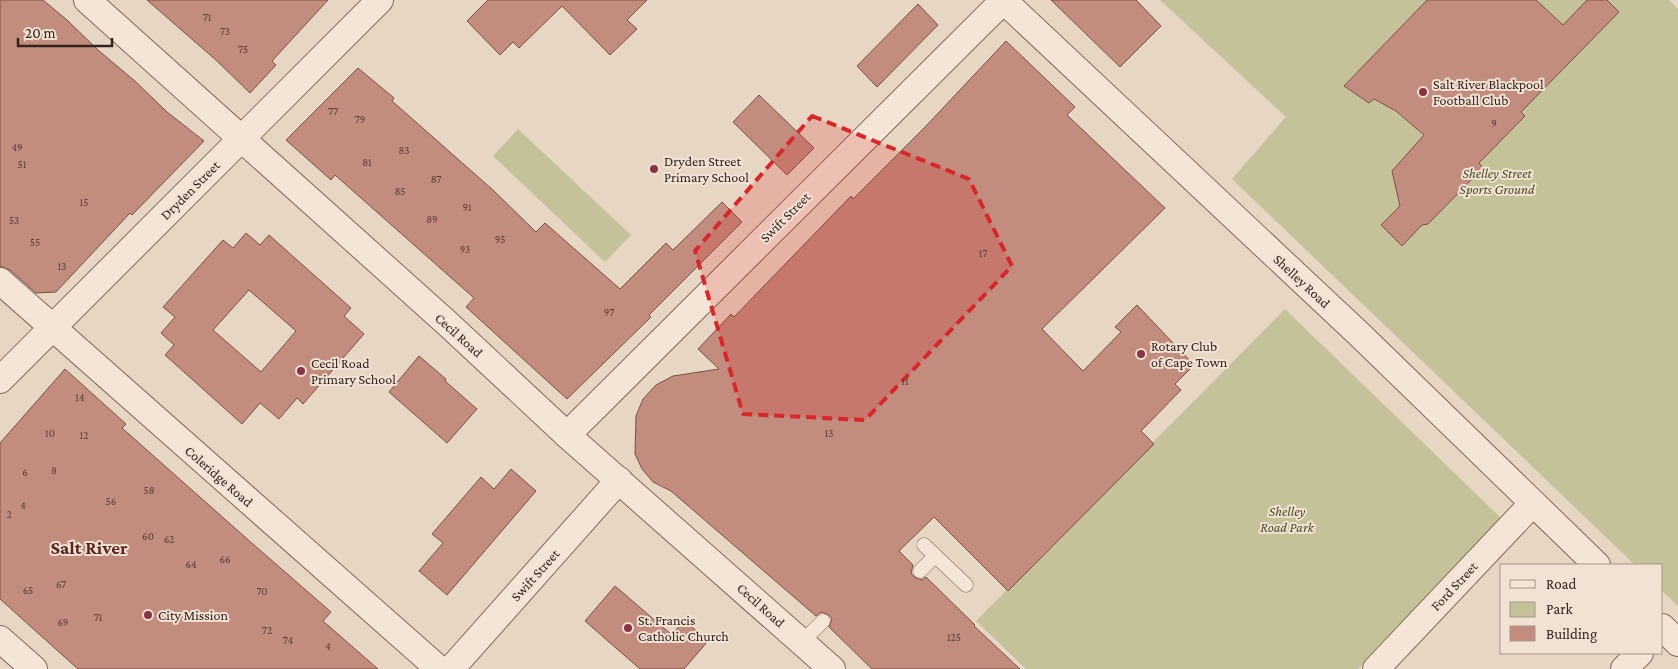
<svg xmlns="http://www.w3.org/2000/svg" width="1678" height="669" viewBox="0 0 1678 669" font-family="'Crimson Pro',serif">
  <rect width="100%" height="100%" fill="#e8d6c4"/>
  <g fill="#c5c199">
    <polygon points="1160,0 1669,0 1678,9 1678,606 1662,591 1662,565 1635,565 1232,179 1286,117"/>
    <polygon points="518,129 631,235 605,262 493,156"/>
    <polygon points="1285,309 1502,519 1358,669 1026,669 976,621"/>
  </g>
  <g fill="#c28c7e" stroke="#7d5045" fill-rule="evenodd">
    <polygon points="0,0 43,0 67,20 98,50 136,82 167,112 204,141 132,215 130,213 56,292 36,293 10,270 0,266"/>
    <polygon points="147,0 328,0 272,61 276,65 250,93 217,61"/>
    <polygon points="488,0 647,0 627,20 637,29 610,55 562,6 519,48 513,42 500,55 467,21"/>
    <polygon points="1051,0 1136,0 1161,26 1120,67"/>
    <polygon points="1427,0 1536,0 1563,25 1587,0 1607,0 1619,12 1521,112 1525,116 1479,163 1483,168 1428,224 1422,225 1402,246 1381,225 1400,206 1392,171 1424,135 1396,111 1374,99 1369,103 1344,86"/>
    <polygon points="918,4 938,25 877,87 857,66"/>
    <polygon points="1006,41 1075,107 1067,115 1165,208 1042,329 1083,371 1121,332 1115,327 1137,305 1194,365 1175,384 1181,390 1141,431 1154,444 1008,591 934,517 899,551 913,565 911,573 914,577 922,580 926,577 975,625 974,626 1020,669 872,669 829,627 832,619 829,615 821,612 816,616 671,491 653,482 642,469 635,454 636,416 643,399 656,385 673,376 719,369 698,349 731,314 734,317 851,196 853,199 926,126"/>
    <polygon points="358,68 394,98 392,101 493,190 536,232 545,223 620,289 666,243 673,250 722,202 742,222 649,315 651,317 567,399 466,307 474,298 335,175 331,180 286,140"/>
    <polygon points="759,95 814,148 787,175 733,122"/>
    <path d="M246 233 260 245 269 235 351 308 344 316 364 334 303 404 297 398 279 419 260 403 242 424 165 355 174 345 161 333 175 317 163 307 223 240 233 248ZM249 290 296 331 261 372 213 330Z"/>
    <polygon points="419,356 446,379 445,381 477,409 447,443 389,392"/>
    <polygon points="65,369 126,424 122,428 254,545 331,612 323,621 378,669 78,669 0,599 0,443"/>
    <polygon points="511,469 536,491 447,595 419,571 443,543 432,534 481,477 494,489"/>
    <polygon points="615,586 672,635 684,620 708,641 684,669 640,669 585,621"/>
  </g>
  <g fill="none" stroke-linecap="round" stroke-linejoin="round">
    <defs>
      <g id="service">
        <polyline points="924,545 966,585"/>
        <polyline points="920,571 935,556"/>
        <polyline points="802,642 823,621"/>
      </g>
      <g id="minor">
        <polyline points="87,0 448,324 567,435 832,669"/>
        <polyline points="1003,0 1360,335 1597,565"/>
        <polyline points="0,281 439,669"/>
        <polyline points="0,380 380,0"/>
        <polyline points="567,435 1003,1"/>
        <polyline points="1662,627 1678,643"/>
        <polyline points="0,639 34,669"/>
        <polyline points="451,669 619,480"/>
        <polyline points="1376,669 1532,504"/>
        <polyline points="1624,669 1640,653"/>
      </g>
    </defs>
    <use href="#service" stroke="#80685d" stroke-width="15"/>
    <use href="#minor" stroke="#80685d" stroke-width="28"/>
    <use href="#service" stroke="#f4e5d6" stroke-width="14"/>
    <use href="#minor" stroke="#f4e5d6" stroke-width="26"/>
  </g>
  <path fill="#d62828" fill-opacity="0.2" stroke="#d62828" stroke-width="4" stroke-dasharray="10 6" stroke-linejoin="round" d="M812 116 969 179 1012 266 865 420 743 414 695 251Z"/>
  <g fill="#883446" stroke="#f1e2d3" stroke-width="2">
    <circle cx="1423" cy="92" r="5"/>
    <circle cx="654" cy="169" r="5"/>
    <circle cx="1141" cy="354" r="5"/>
    <circle cx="301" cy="371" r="5"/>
    <circle cx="148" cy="615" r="5"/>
    <circle cx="628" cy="628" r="5"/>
  </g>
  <g text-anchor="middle" stroke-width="4" stroke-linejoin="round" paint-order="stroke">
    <g font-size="11" fill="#563e37">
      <text x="207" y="21">71</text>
      <text x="225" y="35">73</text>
      <text x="243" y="53">75</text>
      <text x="333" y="115">77</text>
      <text x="360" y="123">79</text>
      <text x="1494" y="127">9</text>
      <text x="17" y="151">49</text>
      <text x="404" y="154">83</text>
      <text x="367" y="166">81</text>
      <text x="22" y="168">51</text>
      <text x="436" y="183">87</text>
      <text x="400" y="195">85</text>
      <text x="84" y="206">15</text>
      <text x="467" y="211">91</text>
      <text x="432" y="223">89</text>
      <text x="14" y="224">53</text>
      <text x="500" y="243">95</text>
      <text x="35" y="246">55</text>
      <text x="465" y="253">93</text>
      <text x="983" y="257">17</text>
      <text x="62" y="270">13</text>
      <text x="609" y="316">97</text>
      <text x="905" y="385">11</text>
      <text x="80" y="401">14</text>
      <text x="50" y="437">10</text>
      <text x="829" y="437">13</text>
      <text x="84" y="439">12</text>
      <text x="54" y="474">8</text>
      <text x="25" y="476">6</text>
      <text x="149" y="494">58</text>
      <text x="111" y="505">56</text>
      <text x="23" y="509">4</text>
      <text x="9" y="518">2</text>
      <text x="148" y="540">60</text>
      <text x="169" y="543">62</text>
      <text x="225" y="563">66</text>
      <text x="191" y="568">64</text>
      <text x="61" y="588">67</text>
      <text x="28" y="594">65</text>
      <text x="262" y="595">70</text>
      <text x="98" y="621">71</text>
      <text x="63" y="626">69</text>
      <text x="267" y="634">72</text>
      <text x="954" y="641">125</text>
      <text x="288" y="644">74</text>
      <text x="328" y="650">4</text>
    </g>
    <g font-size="14" fill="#32241f" stroke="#f1e2d3" text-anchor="start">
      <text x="1433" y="89">Salt River Blackpool<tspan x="1433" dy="16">Football Club</tspan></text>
      <text x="664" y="166">Dryden Street<tspan x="664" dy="16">Primary School</tspan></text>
      <text x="1151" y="351">Rotary Club<tspan x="1151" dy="16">of Cape Town</tspan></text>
      <text x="311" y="368">Cecil Road<tspan x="311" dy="16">Primary School</tspan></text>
      <text x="158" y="620">City Mission</text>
      <text x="638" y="625">St. Francis<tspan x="638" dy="16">Catholic Church</tspan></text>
    </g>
    <g font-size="14" font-style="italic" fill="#4b4c28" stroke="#f1e2d3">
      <text x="1497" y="178">Shelley Street<tspan x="1497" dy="16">Sports Ground</tspan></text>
      <text x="1287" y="516">Shelley<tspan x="1287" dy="16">Road Park</tspan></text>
    </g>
    <g font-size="14" fill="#32241f" stroke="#f1e2d3">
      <text transform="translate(190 190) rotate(-45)" y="5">Dryden Street</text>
      <text transform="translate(785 217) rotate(-45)" y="5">Swift Street</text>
      <text transform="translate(1302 281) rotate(43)" y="5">Shelley Road</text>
      <text transform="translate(459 335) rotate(42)" y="5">Cecil Road</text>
      <text transform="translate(219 476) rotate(41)" y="5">Coleridge Road</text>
      <text transform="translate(535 575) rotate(-48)" y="5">Swift Street</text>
      <text transform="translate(1454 586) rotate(-47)" y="5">Ford Street</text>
      <text transform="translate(761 605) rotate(42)" y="5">Cecil Road</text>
    </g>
    <g font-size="19" font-weight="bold" fill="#5a2423" stroke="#f1e2d3">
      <text x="89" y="554">Salt River</text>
    </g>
  </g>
  <rect x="1500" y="564" width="162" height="90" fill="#f1e2d3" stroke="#a5968b"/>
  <rect x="1510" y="580" width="25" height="8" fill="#f4e5d6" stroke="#a5968b"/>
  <text x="1546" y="589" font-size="15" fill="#32241f">Road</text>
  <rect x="1510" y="602" width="25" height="15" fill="#c5c199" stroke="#a5968b"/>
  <text x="1546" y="614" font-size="15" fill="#32241f">Park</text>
  <rect x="1510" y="626" width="25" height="15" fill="#c28c7e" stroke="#a5968b"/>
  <text x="1546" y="639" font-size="15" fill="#32241f">Building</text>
  <path d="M18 38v8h94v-8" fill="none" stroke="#32241f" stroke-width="2.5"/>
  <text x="25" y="38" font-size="15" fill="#32241f" stroke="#f1e2d3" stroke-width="4" paint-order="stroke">20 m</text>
</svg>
